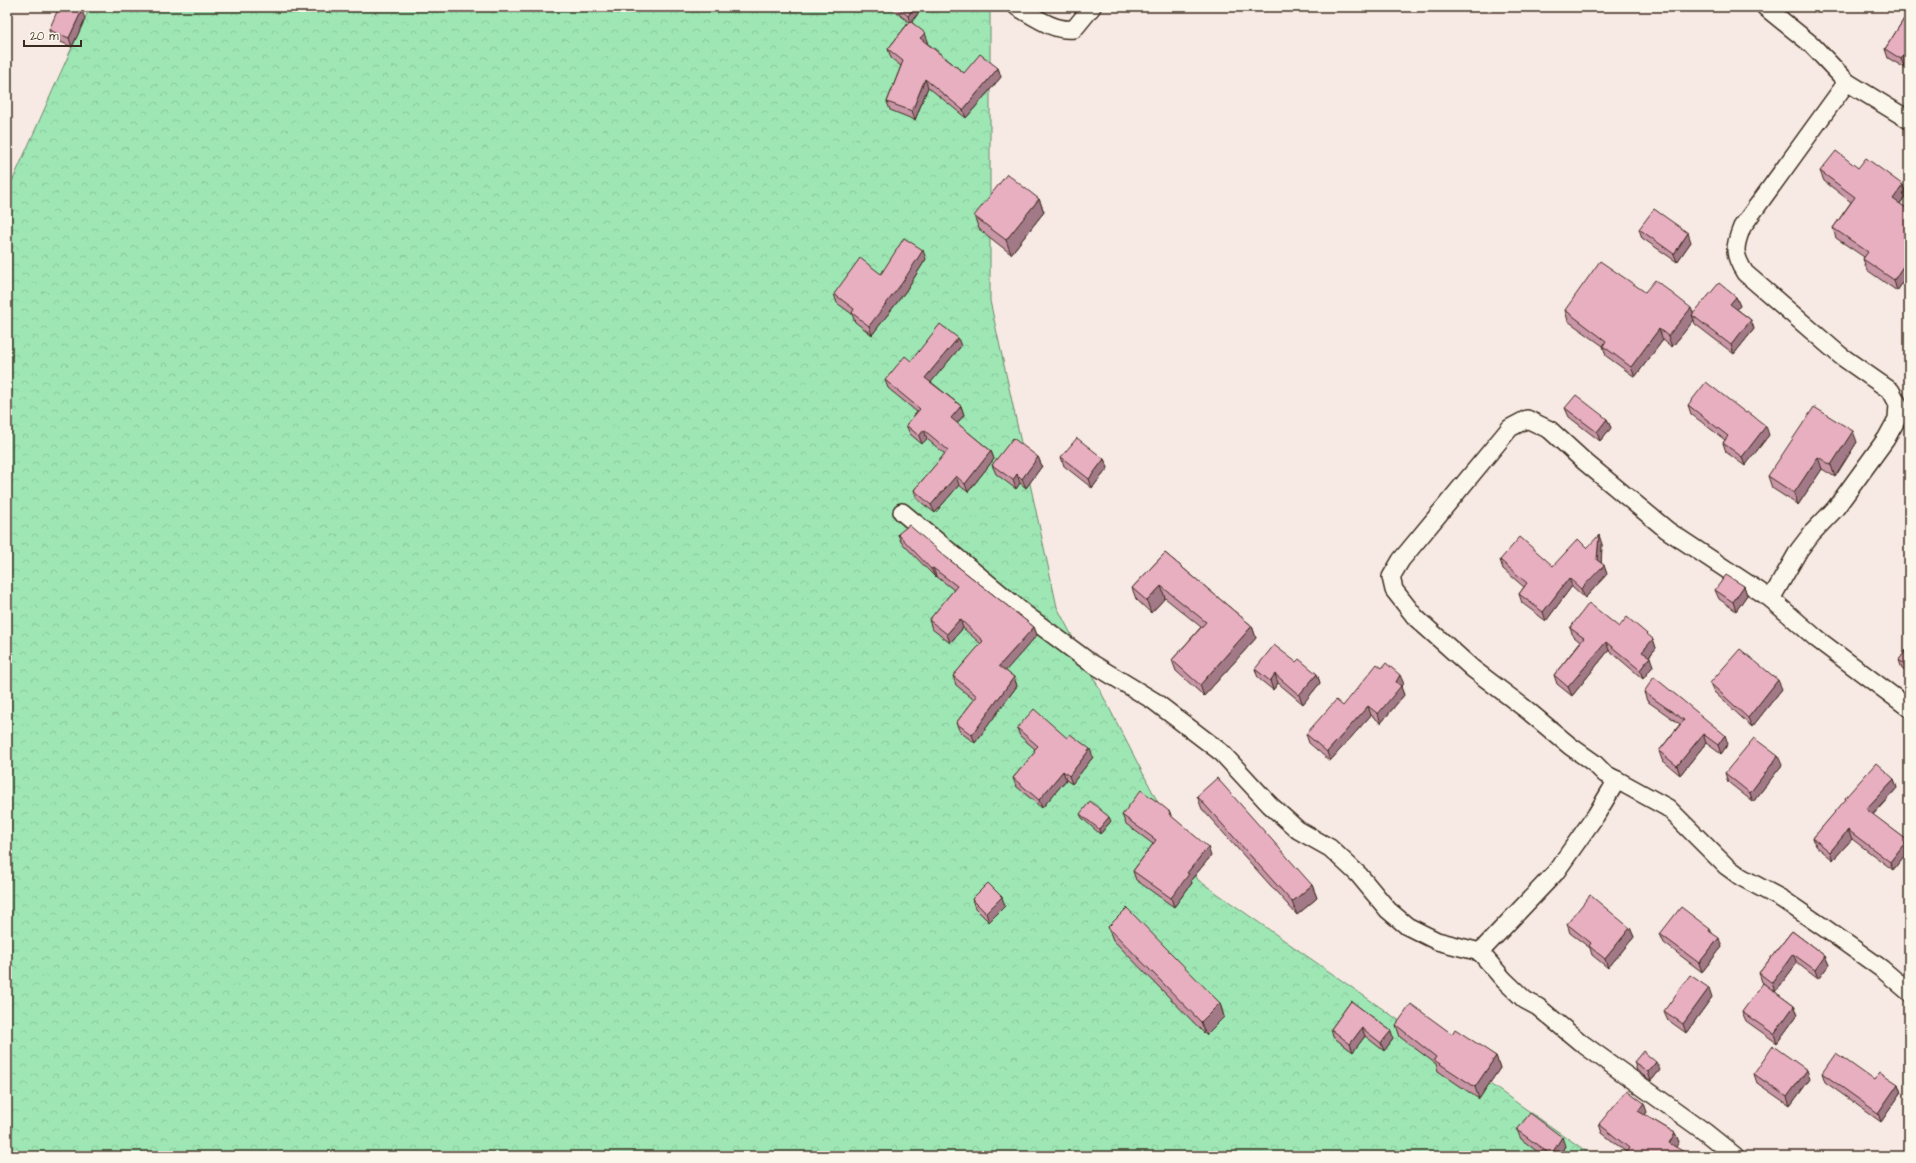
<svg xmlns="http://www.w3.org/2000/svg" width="1916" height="1163" viewBox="0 0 1916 1163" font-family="'Architects Daughter',sans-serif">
  <defs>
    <pattern id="forest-crowns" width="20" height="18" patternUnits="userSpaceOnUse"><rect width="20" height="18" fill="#9ee7b5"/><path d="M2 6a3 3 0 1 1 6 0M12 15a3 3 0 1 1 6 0" fill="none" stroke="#89c69b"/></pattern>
  </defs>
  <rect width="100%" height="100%" fill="#f7e9e3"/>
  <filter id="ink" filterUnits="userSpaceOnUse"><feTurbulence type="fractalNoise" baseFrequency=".025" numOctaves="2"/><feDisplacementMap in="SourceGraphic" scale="8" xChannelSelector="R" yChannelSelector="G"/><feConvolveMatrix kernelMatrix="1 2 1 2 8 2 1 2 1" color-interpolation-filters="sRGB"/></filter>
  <g filter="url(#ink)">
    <polygon fill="url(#forest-crowns)" stroke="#6c886a" points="90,7 990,7 990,301 1057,607 1198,880 1593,1156 7,1156 7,193"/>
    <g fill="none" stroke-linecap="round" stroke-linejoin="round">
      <defs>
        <g id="street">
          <path d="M1017 7C1034 16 1054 32 1074 29L1092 7"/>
          <polyline points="1765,7 1811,44 1847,82 1909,120"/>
          <polyline points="902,512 1025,614 1088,661 1154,701 1222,753 1270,805 1298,830 1330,848 1359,875 1388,910 1407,926 1437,941 1480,952"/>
          <path d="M1771 599 1799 550 1812 533 1835 509 1886 439 1897 419 1898 404 1891 391 1841 356 1745 273C1733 254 1734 247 1742 227L1847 82"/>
          <polyline points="1617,780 1668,808 1726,866 1741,877 1782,899 1826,929 1882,969 1909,992"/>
          <polyline points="1735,1156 1705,1132 1580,1042 1538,1007 1525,1000 1504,980 1480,952 1555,873 1596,815 1617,780 1605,774 1594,763 1570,746 1527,710 1473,669 1416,618 1394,590 1391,577 1401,560 1510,428 1527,419 1550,430 1585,462 1667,530 1771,599 1817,639 1909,708"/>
        </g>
      </defs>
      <use href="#street" stroke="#3b2a1e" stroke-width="20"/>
      <use href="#street" stroke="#fbf7ec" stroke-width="17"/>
    </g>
    <g fill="#c896a6" stroke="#3b2a1e">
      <polygon points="891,7 923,7 912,22 928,41 927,43 964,73 998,68 1001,77 966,118 928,87 915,120 890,110 887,102 901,66 891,58 888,49 909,22 892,9"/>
      <polygon points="1909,11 1905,68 1888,58 1885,49"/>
      <polygon points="85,19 72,47 52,38 49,30"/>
      <polygon points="1858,168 1903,185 1906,195 1900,204 1909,210 1909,273 1897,291 1867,270 1863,259 1864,257 1836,238 1833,228 1851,202 1824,181 1820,171"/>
      <polygon points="1039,199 1044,212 1011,254 979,229 974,216"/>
      <polygon points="1639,229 1691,242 1677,262 1642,238"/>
      <polygon points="926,259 905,292 872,335 855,322 852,314 837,303 834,294 881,274"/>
      <polygon points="1645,292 1693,314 1736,297 1740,306 1737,309 1751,320 1754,329 1734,354 1695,324 1694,320 1672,347 1663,340 1635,377 1606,356 1603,346 1568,321 1565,310"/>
      <polygon points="961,346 931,382 961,406 964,415 957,423 991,451 994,459 968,492 959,485 935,513 917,499 914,490 945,454 927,439 922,444 910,434 906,425 917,412 888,388 885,380 911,361"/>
      <polygon points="1688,405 1769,435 1745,466 1726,452 1723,443 1725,440 1691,414"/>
      <polygon points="1565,408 1607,419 1611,428 1600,441 1569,417"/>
      <polygon points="1857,442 1835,477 1822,469 1798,505 1772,488 1768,476"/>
      <polygon points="1038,457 1042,466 1026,488 1020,483 1016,489 996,474 992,465"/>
      <polygon points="1061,457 1104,459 1108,468 1092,488 1064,466"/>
      <polygon points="1909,533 1909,544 1906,537"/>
      <polygon points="898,534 947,558 1034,627 1037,635 1005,671 1014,677 1017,686 975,743 960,732 956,723 974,700 956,685 953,676 981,644 963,628 950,643 932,629 929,620 954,590 936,576 935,577 901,542"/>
      <polygon points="1602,544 1601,563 1607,574 1585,598 1572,586 1546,621 1522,603 1519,594 1524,587 1503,569 1500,560 1553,566 1587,548"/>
      <polygon points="1165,553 1252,626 1256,638 1204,696 1176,671 1172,660 1201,627 1165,598 1151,613 1136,599 1132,588"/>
      <polygon points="1744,586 1747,595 1736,611 1719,599 1715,590"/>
      <polygon points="1619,627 1653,639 1656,648 1649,657 1653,666 1643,679 1609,650 1572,696 1557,684 1554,675 1580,642 1573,636 1570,628"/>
      <polygon points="1909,646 1909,674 1902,669 1899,660"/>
      <polygon points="1296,662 1317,674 1320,683 1303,704 1278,683 1273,690 1258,678 1255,669"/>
      <polygon points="1710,683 1782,689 1752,727 1714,692"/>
      <polygon points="1404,684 1401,687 1404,695 1381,723 1371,715 1330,761 1309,743 1306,734"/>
      <polygon points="1644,692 1728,744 1721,754 1706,743 1680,775 1662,760 1659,751 1680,724 1647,701"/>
      <polygon points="1017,728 1067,738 1093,757 1072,784 1066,780 1042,808 1016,786 1013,778 1035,752 1034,750 1035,749 1020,736"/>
      <polygon points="1782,765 1753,802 1728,782 1725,773"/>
      <polygon points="1894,779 1897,788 1873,815 1907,840 1909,846 1909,850 1893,870 1852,839 1833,860 1816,846 1813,838 1846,800 1845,798"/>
      <polygon points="1197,796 1312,885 1317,898 1297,915 1202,809"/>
      <polygon points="1170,812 1171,816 1211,856 1191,880 1192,883 1174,907 1136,880 1133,871 1153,844 1126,824 1122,815"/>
      <polygon points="1080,814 1111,821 1100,834 1082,818"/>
      <polygon points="972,899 1005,906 989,922 975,908"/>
      <polygon points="1567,924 1630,928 1634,937 1608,968 1592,955 1590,948 1570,933"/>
      <polygon points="1108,927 1220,1003 1224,1017 1206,1035 1113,940"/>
      <polygon points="1710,929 1712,933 1722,947 1702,972 1664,943 1660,934"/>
      <polygon points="1792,931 1825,956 1829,965 1818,979 1797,963 1775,992 1794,1006 1798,1014 1777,1043 1746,1021 1742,1012 1768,987 1762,982 1759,973"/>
      <polygon points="1712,997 1686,1033 1668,1020 1664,1011"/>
      <polygon points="1351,1001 1391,1031 1393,1039 1384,1051 1365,1036 1353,1052 1333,1037 1331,1029"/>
      <polygon points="1396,1025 1452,1034 1496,1056 1500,1068 1479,1099 1438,1071 1436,1064 1400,1037"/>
      <polygon points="1634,1062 1660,1070 1651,1081 1637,1071"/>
      <polygon points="1822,1073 1874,1080 1898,1084 1901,1093 1881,1122 1825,1082"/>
      <polygon points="1754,1074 1810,1079 1790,1106 1757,1083"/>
      <polygon points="1647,1112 1645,1115 1675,1133 1679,1142 1626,1152 1602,1133 1599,1124"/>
      <polygon points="1517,1130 1565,1146 1559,1156 1543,1156 1521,1139"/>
    </g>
    <g fill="#a27a87" stroke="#3b2a1e">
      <polygon points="914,7 923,7 910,23 908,16"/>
      <polygon points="82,10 85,19 72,47 69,38"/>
      <polygon points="925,33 928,41 924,47 920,38"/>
      <polygon points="1909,47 1909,61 1905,68 1901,59"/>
      <polygon points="998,68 1001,77 966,118 963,110"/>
      <polygon points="925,79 928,87 915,120 912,111"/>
      <polygon points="1903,185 1906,195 1896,209 1893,199"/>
      <polygon points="1039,199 1044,212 1011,254 1006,240"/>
      <polygon points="1688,233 1691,242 1677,262 1674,254"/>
      <polygon points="923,250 926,259 905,292 872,335 869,326"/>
      <polygon points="1909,257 1909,273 1897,291 1894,280"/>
      <polygon points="1736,297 1740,306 1734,313 1730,304"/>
      <polygon points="1691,308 1695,317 1692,315 1694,320 1672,347 1668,336"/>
      <polygon points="1751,320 1754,329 1734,354 1731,345"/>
      <polygon points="1659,329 1663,340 1635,377 1631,367"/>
      <polygon points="958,338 961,346 928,386 925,378"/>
      <polygon points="961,406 964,415 954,427 951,418"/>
      <polygon points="1607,419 1611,428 1600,441 1597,432"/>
      <polygon points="1766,426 1769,435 1745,466 1742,457"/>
      <polygon points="924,430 927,439 922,444 919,436"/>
      <polygon points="1853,431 1857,442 1835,477 1831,465"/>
      <polygon points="991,451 994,459 968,492 965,484"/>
      <polygon points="1038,457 1042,466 1026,488 1022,479"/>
      <polygon points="1818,457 1822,469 1798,505 1794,493"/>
      <polygon points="1104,459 1108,468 1092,488 1089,479"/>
      <polygon points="1017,474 1020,483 1016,489 1013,480"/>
      <polygon points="956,476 959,485 935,513 931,505"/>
      <polygon points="1599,535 1602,544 1601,569 1604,565 1607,574 1585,598 1581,589 1597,560"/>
      <polygon points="933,568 936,576 935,577 931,569"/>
      <polygon points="1569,578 1572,586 1546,621 1543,612"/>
      <polygon points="1161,586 1165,598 1151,613 1147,601"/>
      <polygon points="1744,586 1747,595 1736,611 1733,602"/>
      <polygon points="960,619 963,628 950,643 947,634"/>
      <polygon points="1252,626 1256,638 1204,696 1200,685"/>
      <polygon points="1034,627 1037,635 1002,675 999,666"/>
      <polygon points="1653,639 1656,648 1645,661 1642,652"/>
      <polygon points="1606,642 1609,650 1572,696 1568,687"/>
      <polygon points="1650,657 1653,666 1643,679 1640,670"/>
      <polygon points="1275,674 1278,683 1273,690 1270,681"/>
      <polygon points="1317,674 1320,683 1303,704 1299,695"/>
      <polygon points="1400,675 1404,684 1401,687 1404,695 1381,723 1378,714 1396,682"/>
      <polygon points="1014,677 1017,686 975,743 972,735"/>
      <polygon points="1778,680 1782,689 1752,727 1748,718"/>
      <polygon points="1368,706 1371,715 1330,761 1327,752"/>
      <polygon points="1703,734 1706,743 1680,775 1677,766"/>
      <polygon points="1725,735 1728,744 1721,754 1718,745"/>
      <polygon points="1090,749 1093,757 1072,784 1069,776"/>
      <polygon points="1778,756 1782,765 1753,802 1750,793"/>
      <polygon points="1063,771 1066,780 1042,808 1039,800"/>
      <polygon points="1894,779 1897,788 1869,818 1866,809"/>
      <polygon points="1109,817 1111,821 1100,834 1099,829"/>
      <polygon points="1848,830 1852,839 1833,860 1830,852"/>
      <polygon points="1907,840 1909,847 1908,847 1909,850 1893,870 1890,862"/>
      <polygon points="1208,847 1211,856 1191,880 1192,883 1174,907 1171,898 1187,873"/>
      <polygon points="1312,885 1317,898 1297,915 1292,902"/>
      <polygon points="1002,897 1005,906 989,922 986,913"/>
      <polygon points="1630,928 1634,937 1608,968 1605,959"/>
      <polygon points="1719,938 1722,947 1702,972 1699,963"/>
      <polygon points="1793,954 1797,963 1775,992 1772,983"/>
      <polygon points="1825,956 1829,965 1818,979 1815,970"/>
      <polygon points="1709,988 1712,997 1686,1033 1683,1024"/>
      <polygon points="1220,1003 1224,1017 1206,1035 1201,1022"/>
      <polygon points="1794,1006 1798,1014 1777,1043 1774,1034"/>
      <polygon points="1362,1028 1365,1036 1353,1052 1350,1044"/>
      <polygon points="1391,1031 1393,1039 1384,1051 1381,1043"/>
      <polygon points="1496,1056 1500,1068 1479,1099 1475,1087"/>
      <polygon points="1656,1062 1660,1070 1651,1081 1648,1072"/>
      <polygon points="1807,1070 1810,1079 1790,1106 1787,1097"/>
      <polygon points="1898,1084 1901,1093 1881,1122 1878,1113"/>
      <polygon points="1644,1103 1647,1112 1641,1120 1638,1111"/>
      <polygon points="1675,1133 1679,1142 1673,1152 1669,1143"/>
      <polygon points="1562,1137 1565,1146 1559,1156 1551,1156 1551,1155"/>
    </g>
    <g fill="#e8afc1" stroke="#3b2a1e">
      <polygon points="59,7 76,7 82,10 69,38 49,30"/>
      <polygon points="897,7 914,7 908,16"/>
      <polygon points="1909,11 1909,47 1901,59 1885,49"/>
      <polygon points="910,21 925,33 920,38 964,73 980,54 998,68 963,110 925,79 912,111 887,102 903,61 888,49"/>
      <polygon points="1836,151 1858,168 1866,158 1903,185 1893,199 1909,210 1909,257 1894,280 1863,259 1868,252 1833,228 1855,197 1820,171"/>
      <polygon points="1007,174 1039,199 1006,240 974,216"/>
      <polygon points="1654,209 1688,233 1674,254 1639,229"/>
      <polygon points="904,238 923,250 902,283 869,326 852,313 854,309 834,294 860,258 881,274"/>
      <polygon points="1600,261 1645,292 1655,280 1691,308 1668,336 1659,329 1631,367 1603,346 1606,341 1565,310"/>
      <polygon points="1719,283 1736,297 1730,304 1751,320 1731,345 1692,315"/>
      <polygon points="940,324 958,338 925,378 961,406 951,418 991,451 965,484 956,476 931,505 914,490 948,450 924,430 919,436 906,425 920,409 885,380 905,356 911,361"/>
      <polygon points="1706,382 1746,413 1748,412 1766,426 1742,457 1723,443 1728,436 1688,405"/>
      <polygon points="1576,395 1607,419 1597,432 1565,408"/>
      <polygon points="1814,407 1853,431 1831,465 1818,457 1794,493 1768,476"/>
      <polygon points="1013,438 1038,457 1022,479 1017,474 1013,480 992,465"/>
      <polygon points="1077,438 1104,459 1089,479 1061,457"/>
      <polygon points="909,525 947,558 1034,627 999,666 1014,677 972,735 956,723 977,696 953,676 983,641 960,619 947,634 929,620 957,586 933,568 931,569 898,534"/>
      <polygon points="1909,533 1909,539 1906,537"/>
      <polygon points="1599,535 1597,560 1604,565 1581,589 1569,578 1543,612 1519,594 1527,583 1500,560 1520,537 1553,566 1578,539 1587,548"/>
      <polygon points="1165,553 1252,626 1200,685 1172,660 1206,622 1161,586 1147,601 1132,588"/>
      <polygon points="1726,575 1744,586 1733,602 1715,590"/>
      <polygon points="1589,603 1619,627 1627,617 1653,639 1642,652 1650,657 1640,670 1606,642 1568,687 1554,675 1584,638 1570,628"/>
      <polygon points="1274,645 1296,662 1299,659 1317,674 1299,695 1275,674 1270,681 1255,669"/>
      <polygon points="1909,646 1909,667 1899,660"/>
      <polygon points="1740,649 1778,680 1748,718 1710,683"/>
      <polygon points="1386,663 1400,675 1396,682 1401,686 1378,714 1368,706 1327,752 1306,734 1336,700 1343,706 1377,664 1382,668"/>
      <polygon points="1654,677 1725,735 1718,745 1703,734 1677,766 1659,751 1684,720 1644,692"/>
      <polygon points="1034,709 1067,738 1070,734 1090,749 1069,776 1063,771 1039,800 1013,778 1035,752 1034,750 1038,746 1017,728"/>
      <polygon points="1754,738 1778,756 1750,793 1725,773"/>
      <polygon points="1876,763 1894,779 1866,809 1907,840 1890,862 1848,830 1830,852 1813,838 1846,799 1845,798"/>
      <polygon points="1217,778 1312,885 1292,902 1197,796"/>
      <polygon points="1141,790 1159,803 1170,812 1169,814 1208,847 1187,873 1189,874 1171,898 1133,871 1156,840 1122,815"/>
      <polygon points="1090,801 1109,817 1099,829 1080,814"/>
      <polygon points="988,883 1002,897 986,913 972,899"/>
      <polygon points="1590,895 1630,928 1605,959 1589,946 1591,943 1567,924"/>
      <polygon points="1681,907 1710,929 1709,931 1719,938 1699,963 1660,934"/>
      <polygon points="1127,908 1220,1003 1201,1022 1108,927"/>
      <polygon points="1792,931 1825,956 1815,970 1793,954 1772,983 1759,973"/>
      <polygon points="1690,975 1709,988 1683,1024 1664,1011"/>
      <polygon points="1763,983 1794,1006 1774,1034 1742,1012"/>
      <polygon points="1351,1001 1391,1031 1381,1043 1362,1028 1350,1044 1331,1029"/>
      <polygon points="1411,1004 1452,1034 1455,1029 1496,1056 1475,1087 1434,1060 1436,1057 1396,1025"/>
      <polygon points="1773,1046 1807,1070 1787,1097 1754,1074"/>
      <polygon points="1643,1051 1656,1062 1648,1072 1634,1062"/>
      <polygon points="1836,1053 1874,1080 1880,1072 1898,1084 1878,1113 1822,1073"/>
      <polygon points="1627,1090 1644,1103 1638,1111 1675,1133 1669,1143 1691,1156 1624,1156 1629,1148 1599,1124"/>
      <polygon points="1530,1113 1562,1137 1551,1155 1517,1130"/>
    </g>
  </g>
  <rect width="1916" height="1163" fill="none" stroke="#fbf7ec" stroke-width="24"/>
  <rect x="12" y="12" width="1892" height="1139" fill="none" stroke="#3b2a1e" stroke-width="1.5" filter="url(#ink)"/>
  <path d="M24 40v6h57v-6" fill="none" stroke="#3b2a1e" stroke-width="2"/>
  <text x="30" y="40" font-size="12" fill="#3b2a1e" stroke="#fbf7ec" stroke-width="3" paint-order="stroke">20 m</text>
</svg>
